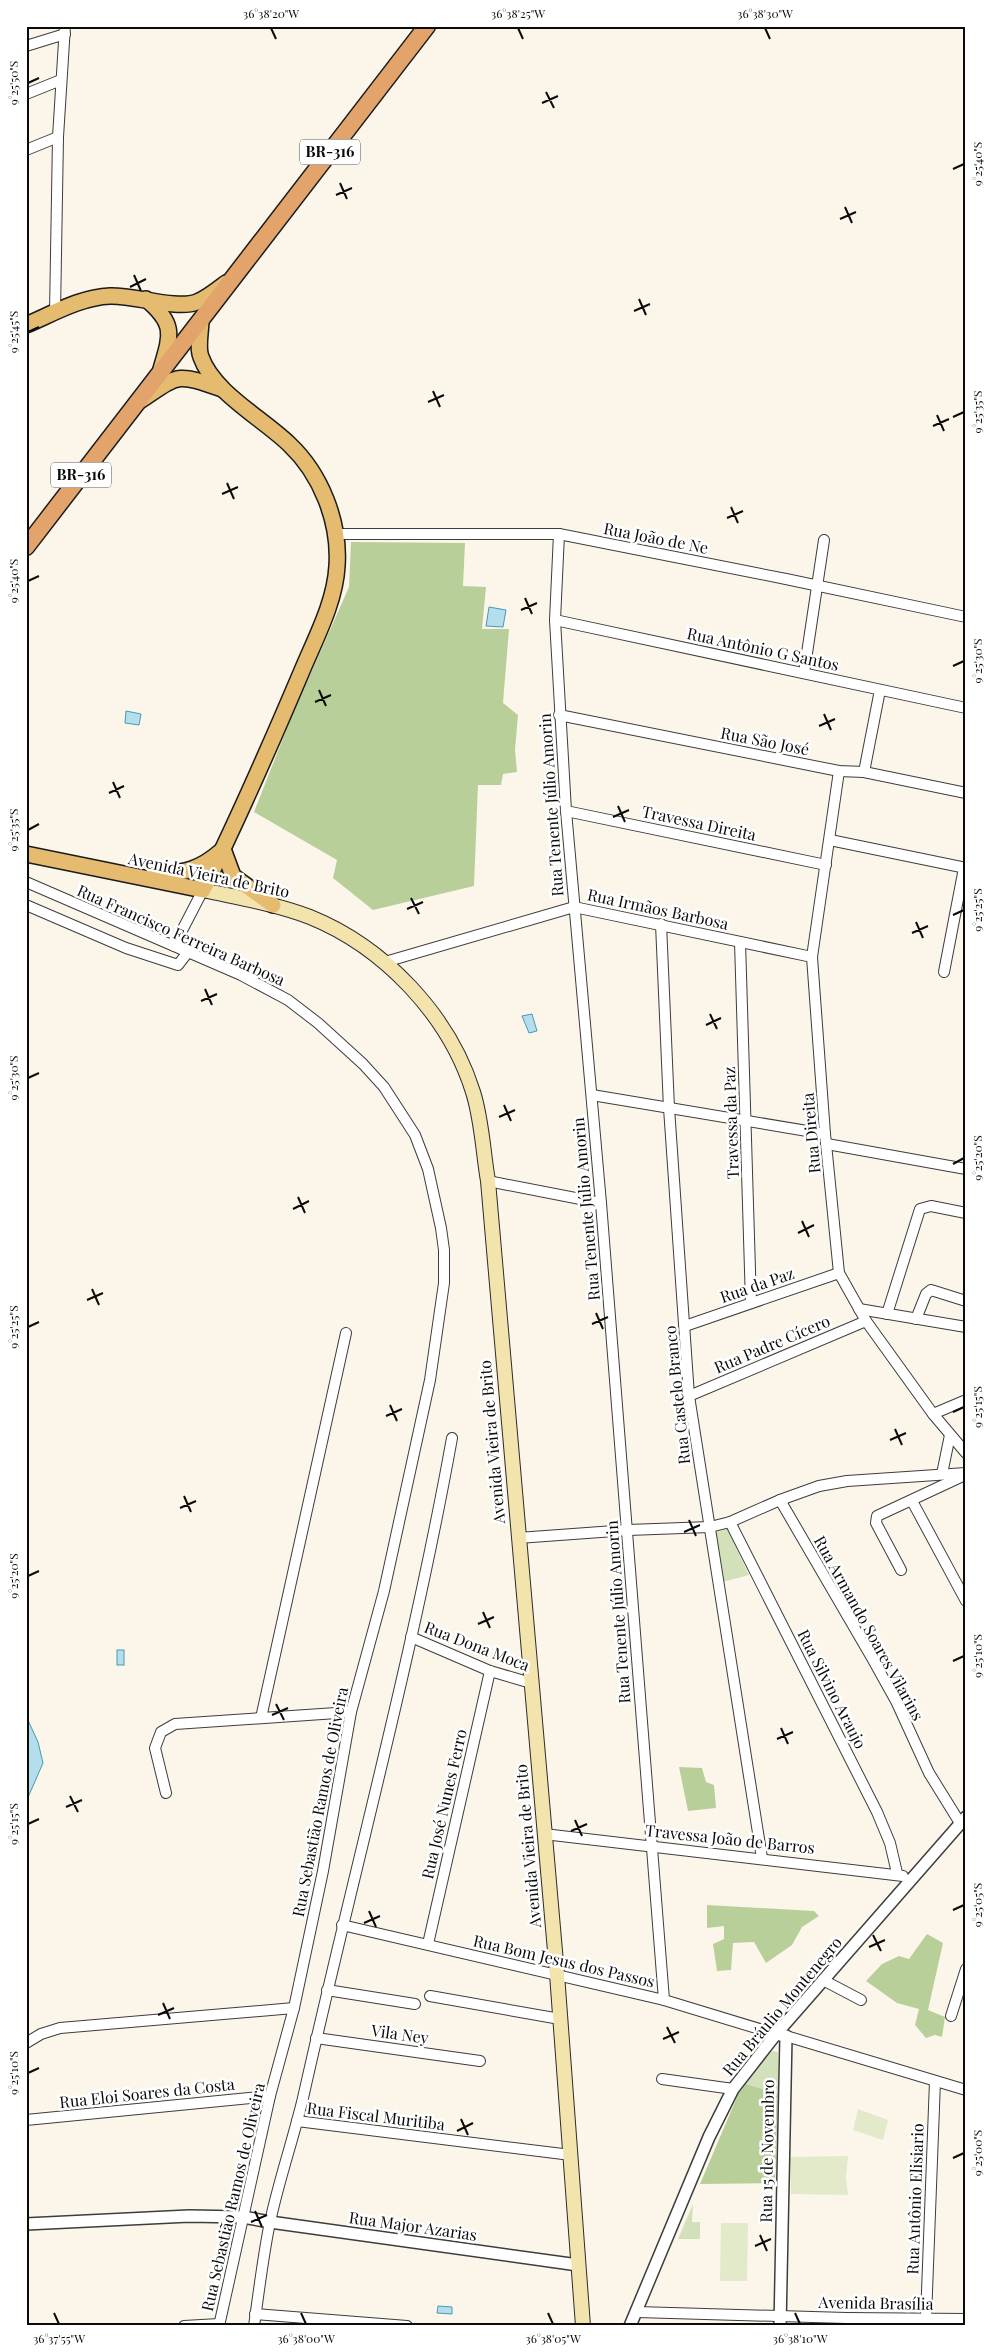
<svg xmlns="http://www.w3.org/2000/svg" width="992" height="2352" viewBox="0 0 992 2352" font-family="'Playfair Display',serif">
  <rect width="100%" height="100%" fill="#fcf6ea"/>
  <g fill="#d2e1b9">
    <polygon points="727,1529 749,1575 722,1582 715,1533"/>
    <polygon points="772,2051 778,2052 778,2094 743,2083"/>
    <polygon points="693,2204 692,2222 700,2222 700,2239 678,2239"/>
  </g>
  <g fill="#b9cf9a">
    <polygon points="351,542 465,543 463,586 486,587 482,629 509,629 503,703 518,715 515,750 517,772 503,774 501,785 478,785 474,886 373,910 333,878 337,860 254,812 291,718 349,587"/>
    <polygon points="679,1767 702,1768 706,1782 714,1785 716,1808 688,1811"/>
    <polygon points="707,1905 814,1911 819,1916 802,1927 792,1945 766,1963 754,1942 733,1943 731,1970 717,1971 713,1944 724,1939 724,1926 707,1928"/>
    <polygon points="927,1934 943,1943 928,2010 945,2017 942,2037 935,2035 926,2038 915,2025 919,2009 897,2003 866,1981 882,1964 899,1956 909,1959"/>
    <polygon points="743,2083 778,2094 775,2183 700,2184"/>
  </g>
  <g fill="#e2eac9">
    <polygon points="858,2109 888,2120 883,2140 853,2130"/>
    <polygon points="848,2156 846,2177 848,2195 791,2194 790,2157"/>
    <polygon points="721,2223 748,2223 747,2281 720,2281"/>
  </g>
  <g fill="#b5deec" stroke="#4699b9">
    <polygon points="489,607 506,610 503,627 486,626"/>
    <polygon points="126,711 141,714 139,725 125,723"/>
    <polygon points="532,1014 537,1031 529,1033 522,1016"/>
    <rect x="117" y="1650" width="7" height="15"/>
    <polygon points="26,1716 38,1742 43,1763 26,1802"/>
    <polygon points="438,2306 452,2307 452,2314 437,2313"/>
  </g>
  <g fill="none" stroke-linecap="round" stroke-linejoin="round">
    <defs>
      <g id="minor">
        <polyline points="26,46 65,34"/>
        <polyline points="26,94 61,80"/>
        <polyline points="26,150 58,137"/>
        <polyline points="55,313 58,137 65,26"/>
        <polyline points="335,534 559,534 786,579 966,617"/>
        <polyline points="559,534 555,620 566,811 601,1203 664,2000"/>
        <polyline points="555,620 966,708"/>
        <polyline points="804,673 824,540"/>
        <polyline points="559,715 839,771 864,772 966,793"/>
        <polyline points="839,771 812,957 825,1134 839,1273 866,1321 933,1414 966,1453"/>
        <polyline points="864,772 880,690"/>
        <polyline points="566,811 826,865"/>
        <polyline points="830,840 966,868"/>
        <polyline points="26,882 241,975 288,1000 318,1023 363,1064 384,1087 415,1135 428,1169 441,1228 444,1250 444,1283 430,1380 384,1591 351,1712 323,1871 294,2008 270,2096 219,2326"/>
        <polyline points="26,905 126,948 178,965 188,952"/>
        <polyline points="661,924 669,1108 689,1396 762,1858"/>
        <polyline points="740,942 751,1303"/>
        <polyline points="174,946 203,890"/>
        <polyline points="385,962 574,907 812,957"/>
        <polyline points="944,972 964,868"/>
        <polyline points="592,1095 825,1134"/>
        <polyline points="827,1144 966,1169"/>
        <polyline points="488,1181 601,1203"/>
        <polyline points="859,1309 966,1327"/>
        <polyline points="887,1314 920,1209 931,1206 966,1213"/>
        <polyline points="916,1319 926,1294 931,1290 966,1301"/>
        <polyline points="685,1326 839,1273"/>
        <polyline points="689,1396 866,1321"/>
        <polyline points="933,1414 966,1400"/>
        <polyline points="942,1474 950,1435"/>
        <polyline points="780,1500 872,1658 896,1701 929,1773 960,1823"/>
        <polyline points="912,1501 966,1601"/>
        <polyline points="730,1522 877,1812 890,1843 897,1873"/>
        <polyline points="518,1538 628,1530 710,1527 730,1522 780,1500 819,1486 847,1481 966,1473"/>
        <polyline points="901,1570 876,1523 877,1516 965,1475"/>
        <polyline points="411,1637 490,1671 531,1683"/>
        <polyline points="261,1718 346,1333"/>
        <polyline points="166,1793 155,1748 161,1732 175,1724 351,1712"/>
        <polyline points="544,1834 903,1876"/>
        <polyline points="342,1925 664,2000 776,2034"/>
        <polyline points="428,1944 490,1671"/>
        <polyline points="823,1980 861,2000"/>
        <polyline points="327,1990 415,2004"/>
        <polyline points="430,1996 560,2019"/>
        <polyline points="951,2016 966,1969"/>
        <polyline points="786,2036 966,2090"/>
        <polyline points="316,2038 480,2061"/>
        <polyline points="26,2043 41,2034 60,2028 294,2008"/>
        <polyline points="662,2079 733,2089"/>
        <polyline points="26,2120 270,2096"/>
        <polyline points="297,2121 571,2155"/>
        <polyline points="637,2312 846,2318 966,2319"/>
        <polyline points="255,2314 407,2326"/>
        <polyline points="926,2318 935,2081"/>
        <polyline points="184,2326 219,2324"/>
        <path d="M254 2326C259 2291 263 2256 270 2222 279 2180 293 2140 303 2098 352 1878 412 1660 452 1438"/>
      </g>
      <g id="tertiary">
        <polyline points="776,2034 786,2036 780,2326"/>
        <polyline points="26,2224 189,2216 243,2217 270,2222 578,2265"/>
        <polyline points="630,2326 709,2137 733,2089 776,2034 966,1817"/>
      </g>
      <path id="secondary" d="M203 890C239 898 276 904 310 917 384 947 449 1015 473 1092 482 1120 483 1152 488 1181L557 1974 583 2326"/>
      <g id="primary">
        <path d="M146 299C176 324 171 335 161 369"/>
        <path d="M26 325C52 314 81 297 110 296 134 295 177 310 197 302 207 298 217 290 226 283"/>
        <path d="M141 400C180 374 176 373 222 389"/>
        <polyline points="223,849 233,876 273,905"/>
        <path d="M26 854 203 890C238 819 270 746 301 673 315 639 335 603 337 566 340 522 321 474 289 444 262 418 213 392 201 357 197 347 201 331 201 320"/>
        <path d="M152 876C182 872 197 872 220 852"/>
      </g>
      <polyline id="trunk" points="26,547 427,26"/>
    </defs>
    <use href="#minor" stroke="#3d3d3d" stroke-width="12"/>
    <use href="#tertiary" stroke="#3d3d3d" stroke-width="14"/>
    <use href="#secondary" stroke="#2c2c2c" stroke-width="16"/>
    <use href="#primary" stroke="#1b1b1b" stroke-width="18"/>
    <use href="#trunk" stroke="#1b1b1b" stroke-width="19"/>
    <use href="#minor" stroke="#fff" stroke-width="10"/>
    <use href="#tertiary" stroke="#fff" stroke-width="11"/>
    <use href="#secondary" stroke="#f3e3ad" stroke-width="14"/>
    <use href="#primary" stroke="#e5bb70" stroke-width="15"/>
    <use href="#trunk" stroke="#e2a46a" stroke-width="16"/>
  </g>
  <path fill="none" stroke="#0a0a0a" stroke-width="2" d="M271 28 276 39M518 28 523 39M765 28 770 39M28 83 39 78M546 92 554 108M542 103 558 96M953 169 964 164M340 183 347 199M336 195 352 188M845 207 852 223M840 219 856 212M134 275 141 291M130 287 146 279M639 299 646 315M634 311 650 304M28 332 39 327M433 391 440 407M428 402 444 395M937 415 944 431M953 417 964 412M933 426 949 419M227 483 234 499M222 494 238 487M731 507 738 523M727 518 743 511M28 581 39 576M525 598 532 614M521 610 537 603M953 666 964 661M319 690 326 706M315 702 331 695M824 714 831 730M819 726 835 719M113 782 120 798M109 793 124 786M618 806 625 822M613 817 629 810M28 830 39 824M411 898 419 914M407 909 423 902M953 915 964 910M916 922 923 938M912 933 928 926M205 989 212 1005M201 1001 217 994M710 1014 717 1029M706 1025 721 1018M28 1078 39 1073M504 1105 511 1121M499 1117 515 1110M953 1164 964 1158M298 1197 305 1213M293 1209 309 1201M802 1221 809 1237M798 1233 814 1225M92 1289 99 1305M87 1300 103 1293M596 1313 603 1329M592 1324 608 1317M28 1327 39 1322M390 1405 397 1421M953 1412 964 1407M386 1416 402 1409M895 1429 902 1445M890 1440 906 1433M184 1496 191 1512M180 1508 196 1501M689 1520 696 1536M684 1532 700 1525M28 1576 39 1571M483 1612 490 1628M478 1624 494 1617M953 1661 964 1656M276 1704 284 1720M272 1715 288 1708M781 1728 788 1744M777 1739 793 1732M70 1796 78 1812M66 1807 82 1800M575 1820 582 1836M28 1824 39 1819M571 1831 587 1824M953 1910 964 1905M369 1911 376 1927M364 1923 380 1916M873 1935 881 1951M869 1947 885 1940M163 2003 170 2019M158 2015 174 2008M667 2027 675 2043M663 2039 679 2032M28 2073 39 2068M461 2119 468 2135M457 2131 473 2123M953 2158 964 2153M255 2211 262 2227M251 2222 267 2215M760 2235 767 2251M755 2246 771 2239M54 2313 59 2324M301 2313 306 2324M548 2313 553 2324M795 2313 800 2324"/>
  <g text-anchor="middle" stroke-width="5" stroke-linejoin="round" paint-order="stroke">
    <g fill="#fff" stroke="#545454" stroke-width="1">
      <rect x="300" y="139.5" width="60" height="25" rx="4"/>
      <rect x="51" y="462.5" width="60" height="25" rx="4"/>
    </g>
    <g font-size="15" font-weight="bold" fill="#0a0a0a">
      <text x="330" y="157">BR-316</text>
      <text x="81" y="480">BR-316</text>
    </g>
    <g font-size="16" fill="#0a0a0a" stroke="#fff">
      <text transform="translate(656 538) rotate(11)" y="6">Rua João de Ne</text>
      <text transform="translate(763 649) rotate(12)" y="6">Rua Antônio G Santos</text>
      <text transform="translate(765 741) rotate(11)" y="6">Rua São José</text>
      <text transform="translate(551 805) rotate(-94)" y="6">Rua Tenente Júlio Amorin</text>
      <text transform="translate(699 823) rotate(12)" y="6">Travessa Direita</text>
      <text transform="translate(209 875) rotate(12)" y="6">Avenida Vieira de Brito</text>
      <text transform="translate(658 909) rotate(12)" y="6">Rua Irmãos Barbosa</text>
      <text transform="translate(181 935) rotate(24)" y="6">Rua Francisco Ferreira Barbosa</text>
      <text transform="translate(731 1123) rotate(-92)" y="6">Travessa da Paz</text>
      <text transform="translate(811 1133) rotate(-95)" y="6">Rua Direita</text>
      <text transform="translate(586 1209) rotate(-95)" y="6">Rua Tenente Júlio Amorin</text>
      <text transform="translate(757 1285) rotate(-19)" y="6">Rua da Paz</text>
      <text transform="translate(772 1344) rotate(-23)" y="6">Rua Padre Cícero</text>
      <text transform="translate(677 1395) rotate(-96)" y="6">Rua Castelo Branco</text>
      <text transform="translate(492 1442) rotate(-95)" y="6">Avenida Vieira de Brito</text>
      <text transform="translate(618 1612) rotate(-94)" y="6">Rua Tenente Júlio Amorin</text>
      <text transform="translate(869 1628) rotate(61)" y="6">Rua Armando Soares Vilarins</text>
      <text transform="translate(477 1646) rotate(21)" y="6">Rua Dona Moca</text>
      <text transform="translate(832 1689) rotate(63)" y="6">Rua Silvino Araujo</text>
      <text transform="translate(320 1802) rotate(-79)" y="6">Rua Sebastião Ramos de Oliveira</text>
      <text transform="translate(444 1804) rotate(-77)" y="6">Rua José Nunes Ferro</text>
      <text transform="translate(730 1839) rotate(6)" y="6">Travessa João de Barros</text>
      <text transform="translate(528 1846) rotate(-95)" y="6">Avenida Vieira de Brito</text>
      <text transform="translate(564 1961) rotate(13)" y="6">Rua Bom Jesus dos Passos</text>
      <text transform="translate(782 2006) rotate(-50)" y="6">Rua Bráulio Montenegro</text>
      <text transform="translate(400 2034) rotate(8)" y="6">Vila Ney</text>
      <text transform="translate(147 2093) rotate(-6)" y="6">Rua Eloi Soares da Costa</text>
      <text transform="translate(376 2116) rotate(7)" y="6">Rua Fiscal Muritiba</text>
      <text transform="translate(767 2151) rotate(-89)" y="6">Rua 15 de Novembro</text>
      <text transform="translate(233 2197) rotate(-77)" y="6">Rua Sebastião Ramos de Oliveira</text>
      <text transform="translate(915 2199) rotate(-88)" y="6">Rua Antônio Elisiario</text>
      <text transform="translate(413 2226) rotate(8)" y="6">Rua Major Azarias</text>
      <text transform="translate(876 2303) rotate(1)" y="6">Avenida Brasília</text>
    </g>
  </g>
  <rect width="992" height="2352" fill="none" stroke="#ffffff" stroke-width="55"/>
  <rect x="28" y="28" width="936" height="2296" fill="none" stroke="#0a0a0a" stroke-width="2"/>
  <g font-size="12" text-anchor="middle" fill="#0a0a0a">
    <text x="271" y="18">36°38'20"W</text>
    <text x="518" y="18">36°38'25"W</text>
    <text x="765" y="18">36°38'30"W</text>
    <text transform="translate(14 83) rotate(-90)" y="4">9°25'50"S</text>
    <text transform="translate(978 164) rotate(-90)" y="4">9°25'40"S</text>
    <text transform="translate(14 332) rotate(-90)" y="4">9°25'45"S</text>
    <text transform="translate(978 412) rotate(-90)" y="4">9°25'35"S</text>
    <text transform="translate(14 581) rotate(-90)" y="4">9°25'40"S</text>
    <text transform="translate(978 661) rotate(-90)" y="4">9°25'30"S</text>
    <text transform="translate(14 830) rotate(-90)" y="4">9°25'35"S</text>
    <text transform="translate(978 910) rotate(-90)" y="4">9°25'25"S</text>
    <text transform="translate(14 1078) rotate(-90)" y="4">9°25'30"S</text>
    <text transform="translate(978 1158) rotate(-90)" y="4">9°25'20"S</text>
    <text transform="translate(14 1327) rotate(-90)" y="4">9°25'25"S</text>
    <text transform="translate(978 1407) rotate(-90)" y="4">9°25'15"S</text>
    <text transform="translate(14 1576) rotate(-90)" y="4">9°25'20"S</text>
    <text transform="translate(978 1656) rotate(-90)" y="4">9°25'10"S</text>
    <text transform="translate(14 1824) rotate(-90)" y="4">9°25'15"S</text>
    <text transform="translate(978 1905) rotate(-90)" y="4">9°25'05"S</text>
    <text transform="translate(14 2073) rotate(-90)" y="4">9°25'10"S</text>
    <text transform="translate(978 2153) rotate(-90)" y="4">9°25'00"S</text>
    <text x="59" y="2343">36°37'55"W</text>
    <text x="306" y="2343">36°38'00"W</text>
    <text x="553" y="2343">36°38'05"W</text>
    <text x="800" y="2343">36°38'10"W</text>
  </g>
</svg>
